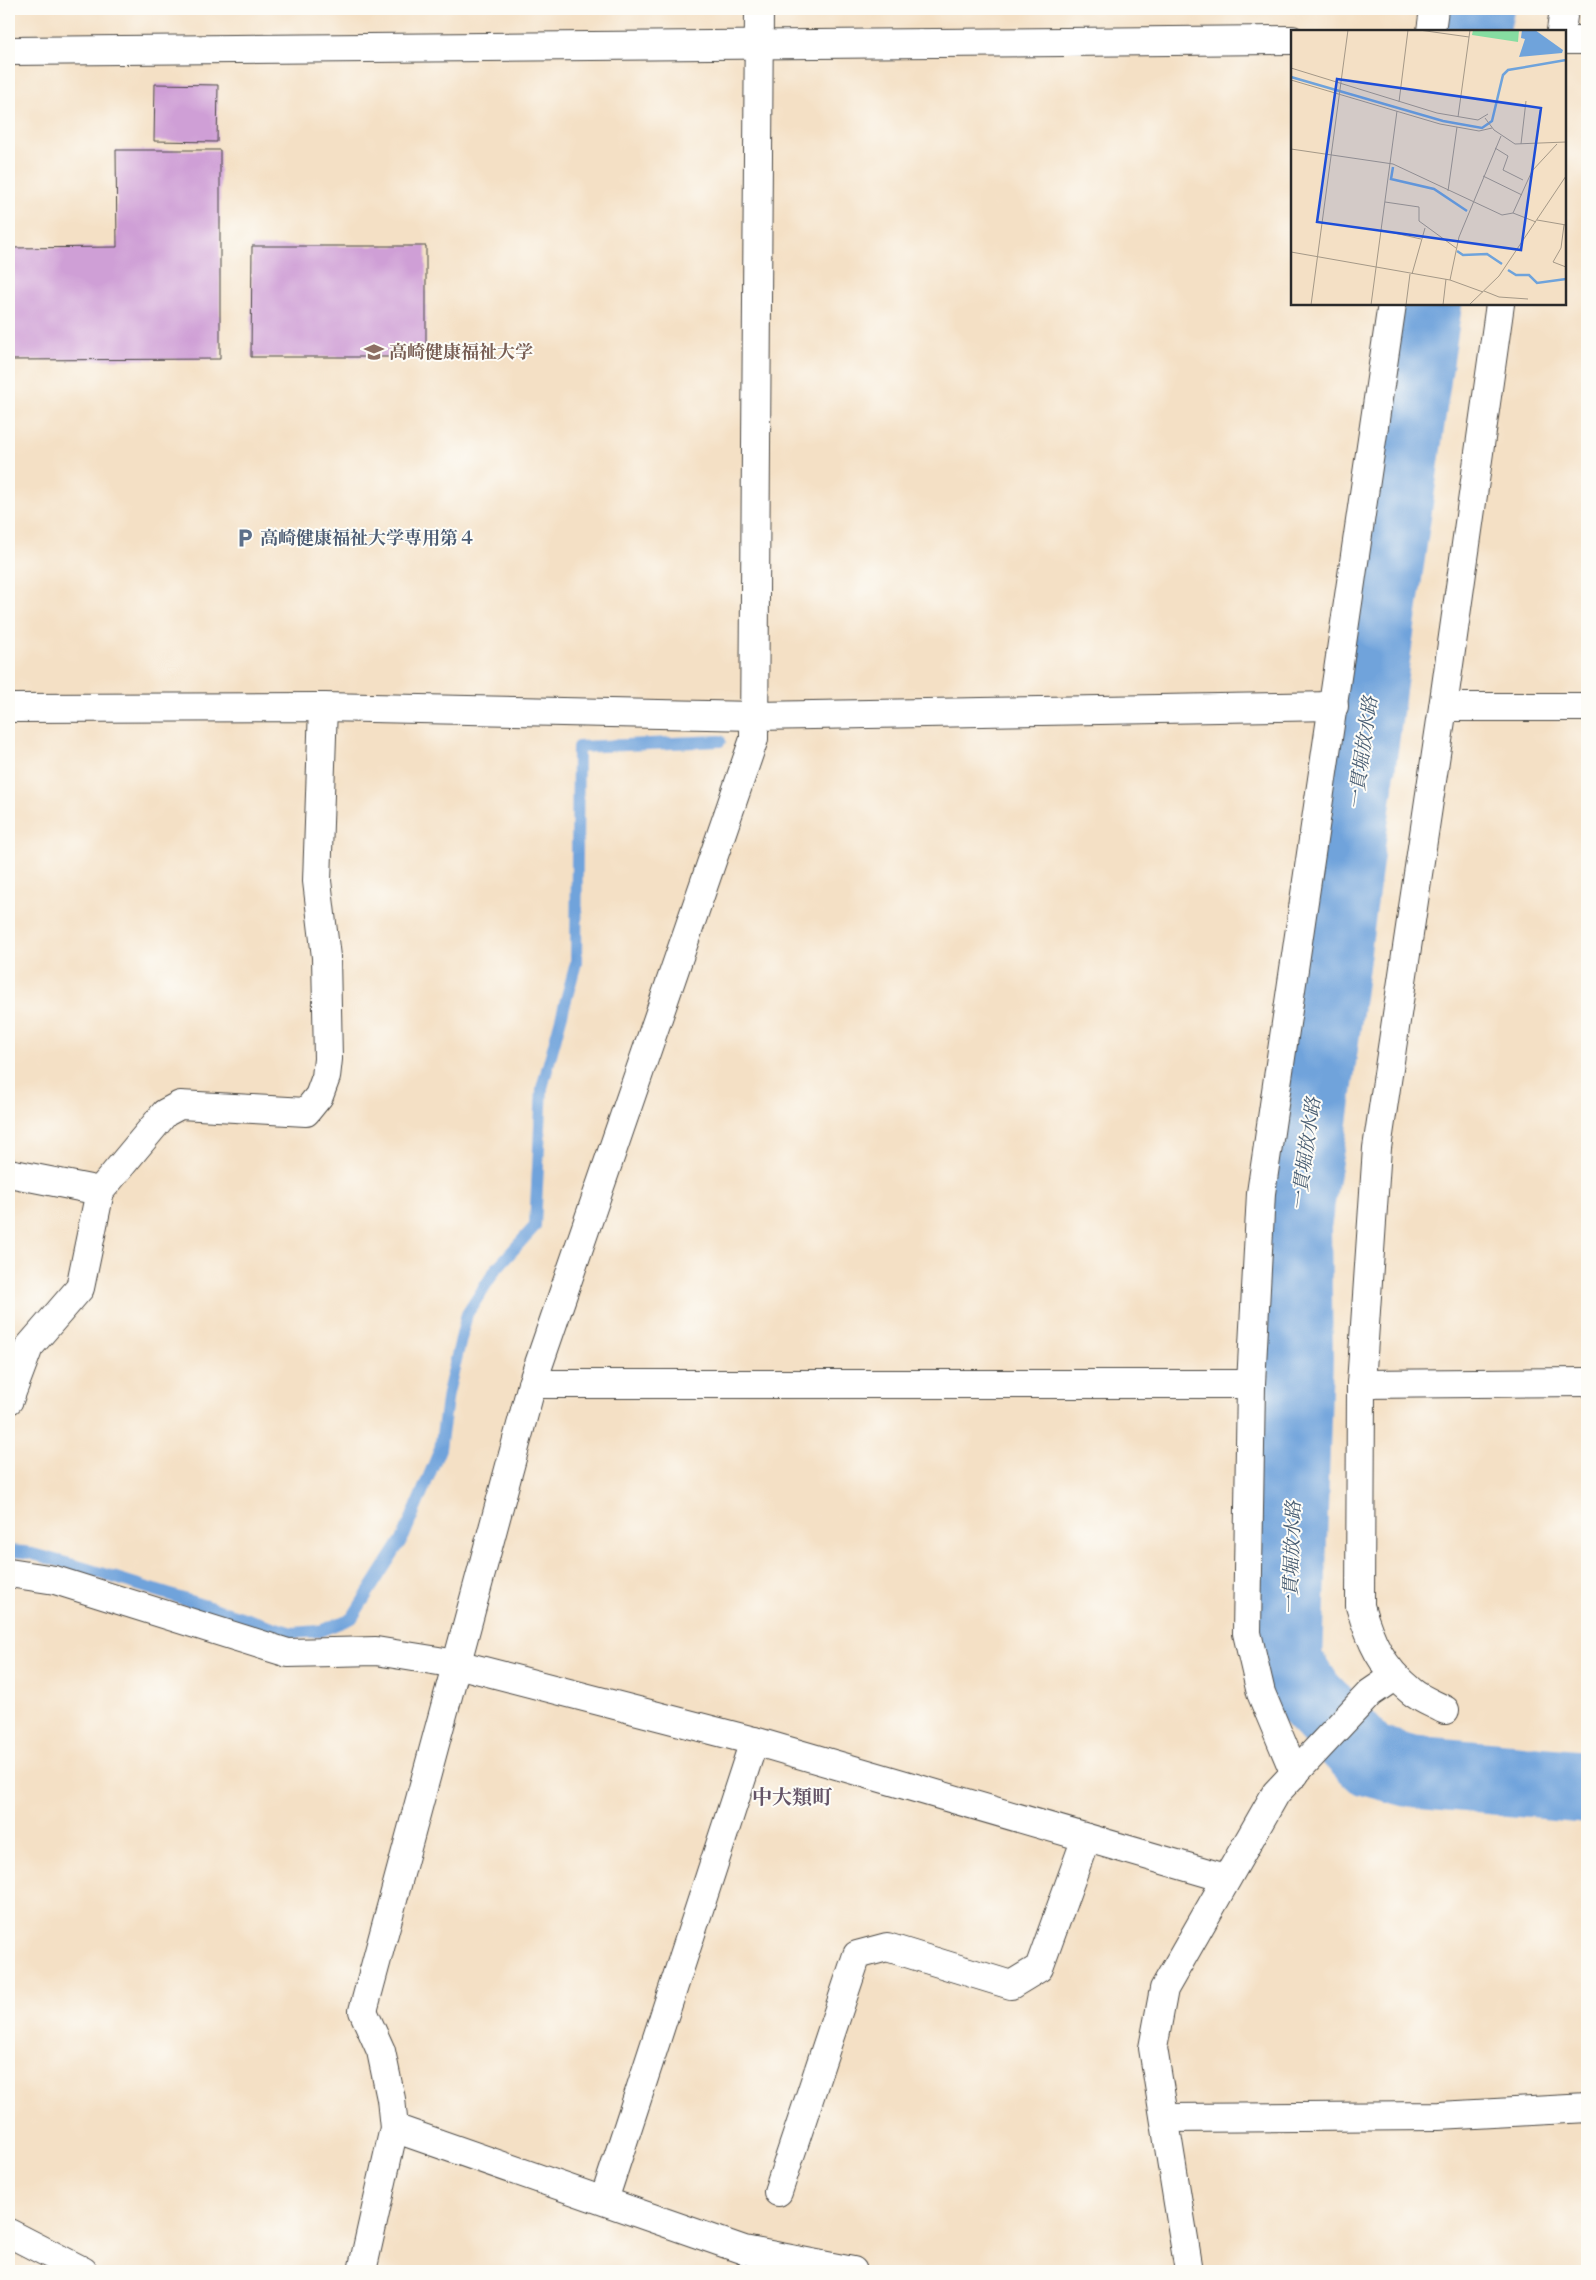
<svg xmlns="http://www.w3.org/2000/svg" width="1596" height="2280" viewBox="0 0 1596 2280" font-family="'Old Standard TT','Noto Serif JP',serif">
  <rect width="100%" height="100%" fill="#fdfcf7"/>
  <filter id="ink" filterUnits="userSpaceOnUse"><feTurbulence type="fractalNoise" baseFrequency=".02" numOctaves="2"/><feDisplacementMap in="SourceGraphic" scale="10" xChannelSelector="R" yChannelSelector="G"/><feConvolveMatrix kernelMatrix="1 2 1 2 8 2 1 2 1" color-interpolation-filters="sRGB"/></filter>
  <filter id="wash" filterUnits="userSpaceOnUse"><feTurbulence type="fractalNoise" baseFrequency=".0096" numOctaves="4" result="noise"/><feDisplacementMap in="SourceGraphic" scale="20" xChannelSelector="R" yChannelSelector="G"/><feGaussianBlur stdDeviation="1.12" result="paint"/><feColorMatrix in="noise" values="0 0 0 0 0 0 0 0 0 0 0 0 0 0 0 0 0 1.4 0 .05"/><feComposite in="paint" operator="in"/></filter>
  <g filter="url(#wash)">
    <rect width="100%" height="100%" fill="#f4e0c5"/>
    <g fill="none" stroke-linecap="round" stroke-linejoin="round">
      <polyline stroke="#6fa3db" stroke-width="12" points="9,1551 25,1552 81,1567 292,1633 320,1631 352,1618 404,1536 440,1449 448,1393 467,1314 496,1269 535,1226 542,1088 576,963 578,747 720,741"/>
      <g stroke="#6fa3db" stroke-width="72">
        <polyline points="1473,31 1478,9"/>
        <polyline points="1426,304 1375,652 1311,1129 1295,1225 1297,1358 1287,1663 1309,1697 1369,1760 1410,1771 1587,1787"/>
      </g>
    </g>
    <g id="blocks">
      <g fill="#cf9fd6">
        <polygon points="155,84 218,85 217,142 154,141"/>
        <polygon points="116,150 220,150 220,359 9,360 9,248 117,247"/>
        <polygon points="252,246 426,246 426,357 251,357"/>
      </g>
    </g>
  </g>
  <g filter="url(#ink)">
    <use href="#blocks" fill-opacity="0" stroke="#494642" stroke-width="1"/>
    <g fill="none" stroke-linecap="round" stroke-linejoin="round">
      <defs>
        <g id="minor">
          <polyline points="1431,31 1434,9"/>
          <polyline points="9,51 1292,40"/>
          <polyline points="1443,707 1587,707"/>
          <polyline points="9,708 323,707 755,716 1334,706"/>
          <polyline points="9,1173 100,1191"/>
          <polyline points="532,1384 1251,1384"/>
          <polyline points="1361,1384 1587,1382"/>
          <polyline points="9,1400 29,1347 80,1288 100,1191 165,1113 180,1105 306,1112 319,1096 326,1077 328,1059 326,957 317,881 323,707"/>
          <polyline points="9,1573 55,1580 288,1653 376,1651 457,1664 754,1741 1225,1878"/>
          <path d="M1445 1710C1434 1704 1420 1699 1411 1691 1382 1668 1370 1640 1360 1606L1361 1384 1377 1148 1443 707 1500 304"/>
          <polyline points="1295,1774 1261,1693 1247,1633 1251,1384 1261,1193 1392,304"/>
          <polyline points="1165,2118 1438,2116 1587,2108"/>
          <polyline points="394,2128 744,2250 853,2271"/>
          <polyline points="778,2192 857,1955 887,1947 1011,1985 1039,1968 1086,1838"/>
          <polyline points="604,2200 754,1741"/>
          <polyline points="362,2271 394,2128 391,2099 381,2051 363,2011 532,1384 754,739 759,9"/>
          <polyline points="1189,2271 1153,2048 1164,1989 1276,1793 1370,1693 1395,1676"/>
        </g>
        <g id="tertiary">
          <polyline points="1561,31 1564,9"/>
          <polyline points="1565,40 1587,40"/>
        </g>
        <polyline id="secondary" points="9,2233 83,2271"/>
      </defs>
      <use href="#minor" stroke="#494642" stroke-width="30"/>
      <use href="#tertiary" stroke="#494642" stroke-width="30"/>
      <use href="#secondary" stroke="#494642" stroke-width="30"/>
      <use href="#minor" stroke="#fff" stroke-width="28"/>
      <use href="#tertiary" stroke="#fff" stroke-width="28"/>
      <use href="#secondary" stroke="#fff" stroke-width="28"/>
    </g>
  </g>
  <defs>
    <symbol id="university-bare" viewBox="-9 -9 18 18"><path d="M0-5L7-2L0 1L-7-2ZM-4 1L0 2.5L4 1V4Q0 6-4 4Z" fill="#8d6e63" stroke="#fdfcf7" stroke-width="2.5" paint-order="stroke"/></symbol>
    <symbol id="parking-bare" viewBox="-9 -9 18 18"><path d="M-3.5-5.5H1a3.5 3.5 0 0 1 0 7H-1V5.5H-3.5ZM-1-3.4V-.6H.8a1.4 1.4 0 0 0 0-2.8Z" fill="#5c6f8a" stroke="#fdfcf7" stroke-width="2.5" paint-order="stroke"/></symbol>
  </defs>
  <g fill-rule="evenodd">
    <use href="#university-bare" x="360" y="338" width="28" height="28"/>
    <use href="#parking-bare" x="231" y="524" width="28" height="28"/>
  </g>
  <g text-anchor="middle" stroke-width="4" stroke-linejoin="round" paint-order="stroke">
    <g font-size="18" font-weight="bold" fill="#785e54" stroke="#fdfcf7" text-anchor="start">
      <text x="389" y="358">高崎健康福祉大学</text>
    </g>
    <g font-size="18" font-weight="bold" fill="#4e5e75" stroke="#fdfcf7" text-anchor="start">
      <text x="260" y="544">高崎健康福祉大学専用第４</text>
    </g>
    <g font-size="19" font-style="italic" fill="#465b71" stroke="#fdfcf7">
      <text transform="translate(1362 753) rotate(-82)" y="7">一貫堀放水路</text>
      <text transform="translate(1305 1154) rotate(-82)" y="7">一貫堀放水路</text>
      <text transform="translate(1291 1558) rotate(-88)" y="7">一貫堀放水路</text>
    </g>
    <g font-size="20" font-weight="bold" fill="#645467" stroke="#fdfcf7">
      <text x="792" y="1804">中大類町</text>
    </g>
  </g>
  <g transform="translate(1291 30)">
    <rect width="275" height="275" fill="#f4e0c5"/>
    <path d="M182 0H228L227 12 181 5Z" fill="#86dda1"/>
    <path d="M231 0H244L272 20 271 23 228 27 234 9 230 8Z" fill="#6fa3db"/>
    <path fill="none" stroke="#6fa3db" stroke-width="2.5" d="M0 47 152 91 191 98 201 91 212 45 217 40 275 30M102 137 100 149 143 159 176 181M166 221 172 225 196 224 211 234M217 240 225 245H238L246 253 275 249"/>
    <path fill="none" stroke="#a49887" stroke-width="1" d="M128 0 178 7M0 38 146 83 187 90 197 84M0 50 149 94 188 101 201 98M108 72 117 0M167 87 179 0M194 88 203 100 224 114 275 112M230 114 235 71M204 118 217 126 212 140 232 150M0 119 102 134 211 185 222 183 245 192M192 146 231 165M157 161 166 97M94 172 128 177V191L165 218M222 183 241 141 266 114M246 190 275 195M273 195 270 218 262 232 275 237M90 200 130 209M0 222 159 250 192 262M121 244 134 198M159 250 168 207 210 106M193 261 208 267 237 269M20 275 57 0M80 275 106 81M115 275 119 244M152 275 155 249M178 275 208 246 275 146"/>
    <path fill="#1d4ed8" fill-opacity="0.15" stroke="#1d4ed8" stroke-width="2.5" d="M46 49 250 78 230 220 26 192Z"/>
    <rect width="275" height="275" fill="none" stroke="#2b2b2b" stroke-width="2.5"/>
  </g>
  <rect width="1596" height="2280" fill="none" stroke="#fdfcf7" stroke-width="30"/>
</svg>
